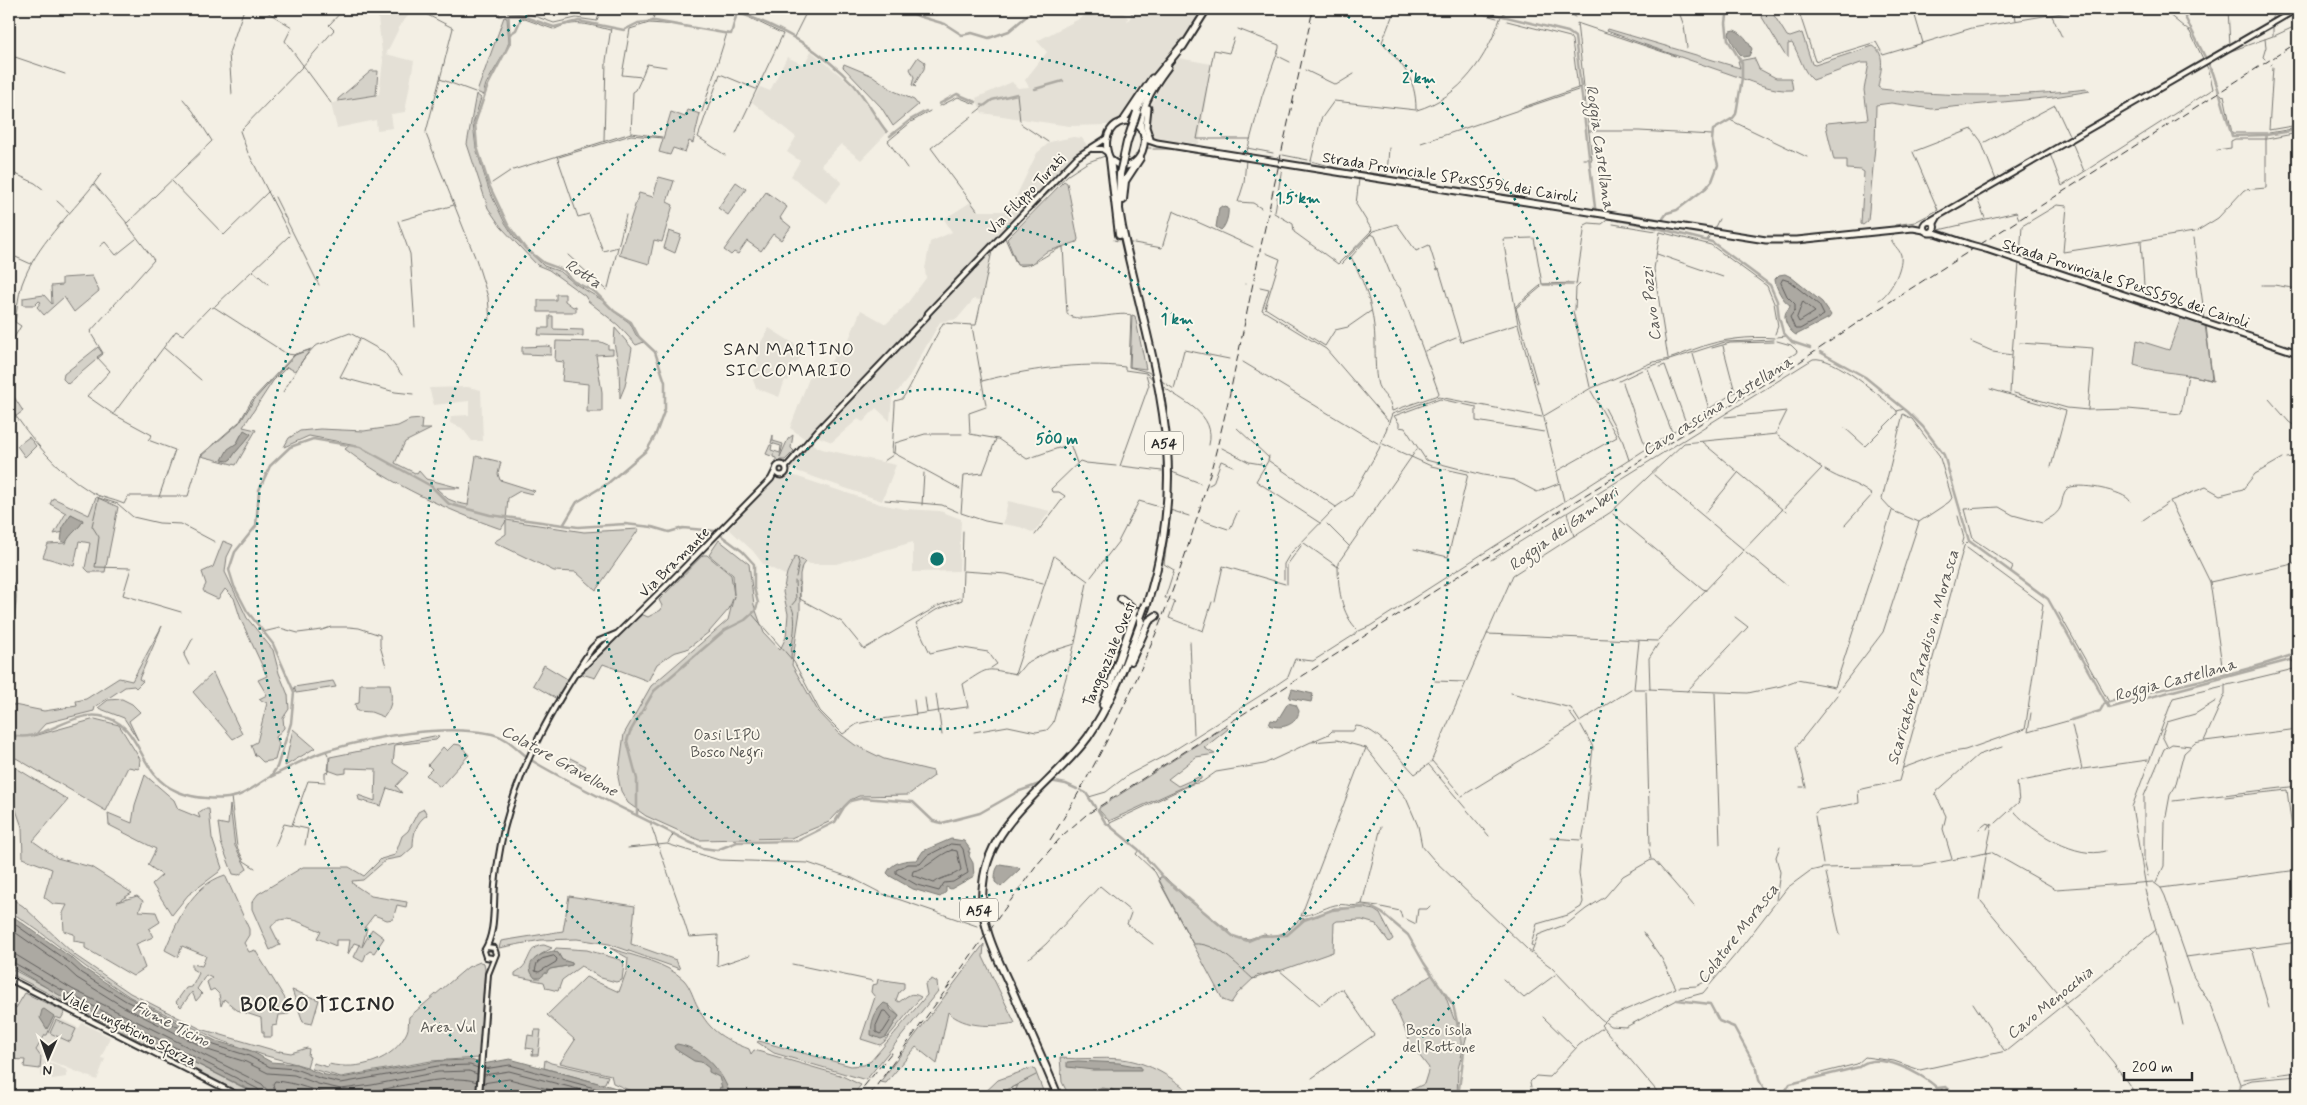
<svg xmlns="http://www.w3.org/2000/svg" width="2307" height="1105" viewBox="0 0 2307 1105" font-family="Mynerve,sans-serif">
  <rect width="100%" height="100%" fill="#f3efe4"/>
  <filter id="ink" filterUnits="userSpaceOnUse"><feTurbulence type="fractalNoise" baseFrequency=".02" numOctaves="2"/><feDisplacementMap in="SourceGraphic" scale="10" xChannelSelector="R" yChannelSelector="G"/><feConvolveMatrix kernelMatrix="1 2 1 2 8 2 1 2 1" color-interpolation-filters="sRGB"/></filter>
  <g filter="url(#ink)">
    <g fill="#e4e0d6">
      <polygon points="377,9 414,9 401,24 386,54 414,61 405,112 391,114 393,128 377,130 376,120 337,128 331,104 338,101 379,94 383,61"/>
      <polygon points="1098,9 1120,9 1128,18 1127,22 1136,9 1200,9 1191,30 1155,70 1120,119 1116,122 1108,125 1069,126 982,113 976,98 1012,82 1018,88 1029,87 1025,80 1047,52 1037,41"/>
      <polygon points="811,51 853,86 873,110 887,133 861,160 841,144 821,165 842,182 826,203 791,176 800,161 787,152 796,137 752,102 760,87 770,91 787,57 804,65"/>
      <polygon points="1179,58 1211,64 1199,144 1155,138 1148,129 1149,111 1155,96 1176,60"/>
      <polygon points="1073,137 1082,138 1088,147 1072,159 987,248 991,254 981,300 974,299 957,319 940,322 907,380 892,398 890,421 876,408 863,422 858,419 832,442 816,436 804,438 790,428 811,373 822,376 836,353 844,351 861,310 886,324 906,305 926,278 925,269 930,242 952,232 944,219 971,202 977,211 1009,211 1037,153 1050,142"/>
      <polygon points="769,328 804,350 797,363 793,362 789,368 793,372 788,381 785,380 779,397 756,388 753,380 760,344"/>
      <polygon points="468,387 481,390 483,441 472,441 462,428 450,423 451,416 469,415 469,401 434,405 429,388"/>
      <polygon points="810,443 822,449 896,465 882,501 791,469 790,463"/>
      <polygon points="789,474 880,504 905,509 940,511 961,519 959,571 913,572 913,542 836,564 810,564 795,555 785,575 763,564 753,551 729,529 777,476"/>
      <polygon points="1008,501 1050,511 1034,533 1020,527 1003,524"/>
      <polygon points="55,1016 79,1028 82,1023 110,1037 101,1058 105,1059 97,1080 41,1057 36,1050 46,1034 47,1035"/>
      <polygon points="41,1059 67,1070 66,1077 52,1079 41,1076"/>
    </g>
    <g fill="#d5d2c9" stroke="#807e7a" fill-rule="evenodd">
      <path d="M1757 9H1770L1787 36 1790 37 1802 33 1812 64 1815 65 1873 46C1887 54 1880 74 1878 87L1881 89C1949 97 2019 97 2087 89L2090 91 2054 97 1932 109 1891 103 1876 105 1875 146 1868 221 1863 225 1861 224 1864 172 1861 170 1847 169V160H1834L1826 126 1827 123 1868 119 1864 90 1869 63H1861L1813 80C1802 71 1800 55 1792 43L1788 44V58L1785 55Z"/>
      <polygon points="504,17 507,18 509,42 505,52 486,84 483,95 477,92"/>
      <path d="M1608 29 1740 68 1738 61 1754 58 1759 69 1776 78H1791L1793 90C1771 92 1748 80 1727 73 1687 59 1647 46 1607 31Z"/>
      <polygon points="918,57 925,62 924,69 914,85 916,87 912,85 914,77 910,69"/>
      <polygon points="844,64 873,76 894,91 914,100 918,105 893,126 881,107 843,67"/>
      <polygon points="371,71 378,71 376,95 338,101 338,99"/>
      <polygon points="476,94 481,98 473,124 476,148 489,190 504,221 515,238 544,266 561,272 574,283 602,300 612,310 630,323 636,335 644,342 636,345 618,325 588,301 585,296 549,270 537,265 501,227 488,208 467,144"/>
      <polygon points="688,110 700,114 693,143 689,141 685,152 673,148 670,155 659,152 671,112 685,117"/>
      <polygon points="659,177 674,181 667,202 673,205 662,242 654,240 649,264 619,255 639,193 653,197"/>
      <polygon points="1064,181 1067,183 1078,239 1077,242 1046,252 1031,264 1017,264 1007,239"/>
      <polygon points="736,182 746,189 728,215 718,208"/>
      <polygon points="766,192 787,207 780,218 791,227 781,240 773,234 761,251 747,241 738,254 734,252 731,255 724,250"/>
      <polygon points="669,231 681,235 675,253 664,248"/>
      <polygon points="92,276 99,291 74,312 64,297 44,315 37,307 41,302 39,301 35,305 23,305 23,298 44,295 52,304 51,286 62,285 62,278"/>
      <polygon points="556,294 565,294 565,301 573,307 576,306 576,312 538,312 538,300 556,300"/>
      <polygon points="1132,315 1135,316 1146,369 1130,367"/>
      <polygon points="549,316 553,316 553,329 583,330 583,336 538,335 539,328 549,328"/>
      <path d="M2181 318 2205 325 2213 381C2187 372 2160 374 2134 365L2137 340 2169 350Z"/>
      <polygon points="615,328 632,348 625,386 620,398 619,367 614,343"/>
      <polygon points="556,341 601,342 608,345 608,349 613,349 613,354 596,355 602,392 602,412 587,412 588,384 562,381 564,362 555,361"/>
      <polygon points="547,346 551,347 551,355 522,354 522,347"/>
      <polygon points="98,347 103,354 68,384 63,379 64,374"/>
      <path d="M310 350 295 371 287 367 273 381 243 427 256 430 236 465 201 456 239 423 252 400 295 354ZM251 434 234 454 231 459 225 461C230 451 237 445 241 435Z"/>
      <polygon points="14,397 23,411 15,417 9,407 9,400"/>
      <path d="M422 419 421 429H431L405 442 395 463 417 474 419 471 426 479 460 488H436L448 499 458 503 468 505 476 456 501 462 498 474 500 480 535 491 532 494 520 491 508 498 506 520 584 532 639 529 596 590 576 572 554 571 494 542 506 534V521L501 529C447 510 391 485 345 449L351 444 309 436 284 447 289 438 300 431 320 429 364 431 398 426 410 420Z"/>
      <polygon points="773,435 773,441 783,444 780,457 788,439 793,435 791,448 794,451 785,460 780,460 776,464 776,458 773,457 773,454 771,456 766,454 770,445 772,445 771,450 780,453 781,446 771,443"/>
      <polygon points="29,437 36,446 25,457 17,446"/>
      <path d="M96 497 118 507 105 572H89L85 568 90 543 79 541 74 566 43 557 48 544 65 543C70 533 78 530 83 521L71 514 64 532 54 534 66 513 50 504 53 498 89 515Z"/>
      <polygon points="719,540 749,564 754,605 764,633 780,650 786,637 788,614 783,592 787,573 795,556 805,562 802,566 800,574 800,611 792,665 818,711 839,733 855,745 884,759 933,771 934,776 908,795 859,796 850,800 829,822 791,838 699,840 646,816 628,803 621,791 618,777 624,734 651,686 728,620 734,596 729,609 709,632 687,649 673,653 657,664 648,681 603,664 595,678 582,674 641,614 648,617 661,610 662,606 659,600 703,555 707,555 731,575 734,595 733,575 709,555"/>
      <polygon points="223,541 233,545 227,557 225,572 247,618 273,650 279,673 288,695 289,709 283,718 284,728 276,737 279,744 275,760 263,762 257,756 255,756 251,745 257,742 267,703 259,699 267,695 258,680 267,676 241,620 234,598 225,589 218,599 205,593 203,590 206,584 202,572 213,567"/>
      <polygon points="162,626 139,679 143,681 136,688 134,686 125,687 95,707 94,711 46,723 34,736 95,719 119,725 140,759 139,769 128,767 106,811 16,758 9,767 9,704 44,711 77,706 76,701 86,699 119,678 132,681"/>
      <polygon points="544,665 569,680 557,699 533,685"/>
      <polygon points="213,673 242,734 233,739 193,692"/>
      <polygon points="333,681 336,687 296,693 294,687"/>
      <path d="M360 684H390C392 698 393 705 384 717L371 712 357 711 355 704 359 703Z"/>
      <polygon points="122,699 132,704 140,712 129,721 138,740 124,718 98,708 108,700"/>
      <polygon points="1226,726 1228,729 1204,748 1215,754 1196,757 1168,779 1178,786 1201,776 1201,779 1109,821 1099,810 1099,808"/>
      <polygon points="293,729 315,748 285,766"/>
      <polygon points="434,736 439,737 436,740 395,745 393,763 408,773 396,786 402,793 387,788 381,806 359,800 358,795 375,801 376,769 346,768 346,773 339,774 328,770 330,757"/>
      <polygon points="454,744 460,745 469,755 440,787 426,775 432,769 428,765 443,747 447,751"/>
      <polygon points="570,758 586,766 581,776 564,768"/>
      <polygon points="13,766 68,800 33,841 57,858 91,867 132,893 117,902 137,896 143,901 139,911 156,912 160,922 149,929 153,937 136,944 145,968 133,976 85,948 85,943 74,941 74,934 64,931 63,913 67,905 53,904 44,897 52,869 23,858 22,827 9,790 9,772"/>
      <polygon points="145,775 174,800 178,809 200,818 198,813 204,809 209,809 212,838 222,868 219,872 188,895 172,915 152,884 162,875 148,865 156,849 109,825 108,813 132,823 135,805"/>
      <polygon points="230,805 235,846 247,869 239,875 233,874 221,843 218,823 228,825"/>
      <path d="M424 809 427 815C416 822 413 834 413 847L402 857 386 860 363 880 352 881 353 884 371 896 407 902 406 907 397 905 393 919 387 920 374 915 364 928H367L362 947 372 929 384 938 374 953 370 951 366 954 363 962 354 957 360 945 354 943 348 954 350 940H336V946L317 938 321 931C304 925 283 910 271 927L280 945 270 950 252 909V902L258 894 303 867H349L364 876 381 859 395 855 402 836 408 831 418 812Z"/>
      <path d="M225 875 249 929V935L244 943 249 952 255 950 289 1005V1014L279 1015 277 1025 272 1026V1037H264V1032H262L261 1018 237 1010 224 999 221 1006 219 994 214 989 210 991 207 982 212 978 206 975 197 989 202 994 196 1001 192 992 181 1007 176 1002 186 988 192 987 199 973 192 969V964L202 966 206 956 182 946 178 957 165 950C178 920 191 886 225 875Z"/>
      <polygon points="1160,877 1165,877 1183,896 1228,930 1233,937 1249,939 1264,934 1271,936 1285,933 1300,919 1318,916 1334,908 1364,908 1374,910 1380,914 1393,939 1389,942 1376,924 1362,920 1337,921 1334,923 1333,952 1282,970 1256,976 1237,994 1231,1003 1223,1000 1159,881"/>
      <polygon points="569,896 635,906 631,944 676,960 680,969 609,944 577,939 541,940 499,948 501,941 563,931"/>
      <polygon points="9,897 23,906 76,956 130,993 201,1029 280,1052 279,1051 291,1053 307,1048 309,1049 308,1056 310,1057 307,1067 263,1055 217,1039 130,997 86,967 40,932 17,916 12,915 9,909"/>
      <path d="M984 944 983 957 1015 1023C992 1027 965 1028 948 1012L937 1064 916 1047 886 1083 880 1082Z"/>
      <path d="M544 945 552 948 540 955 546 974 550 969 572 965V963L562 960 558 953 554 951 556 948 587 950 621 960 624 964 622 980 616 982 601 978 581 966 562 980 558 991 546 988 544 982 515 976V973C517 971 520 970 522 968 531 959 528 946 544 945Z"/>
      <path d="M610 948C633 956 666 962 684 980 691 988 693 998 698 1007 709 1032 726 1040 749 1049L751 1054 754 1050 840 1075 861 1085 852 1096H642L613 1083 611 1075 560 1063 575 1040 547 1015 586 977 619 992 627 970 628 958Z"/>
      <polygon points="9,962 10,968 68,999 260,1096 250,1096 239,1092 9,973"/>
      <path d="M480 962 484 963 485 969 479 1058 431 1061 341 1077 312 1069 313 1063 328 1067 329 1064C358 1071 394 1061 407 1032 409 1028 408 1022 409 1017L468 967Z"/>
      <polygon points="1432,975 1445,995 1454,1019 1459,1023 1465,1023 1468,1031 1458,1069 1457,1096 1399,1096 1424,1084 1429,1068 1412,1046 1392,1000"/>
      <path d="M878 979 904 983V988L899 992 896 1000 899 1002C908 996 910 991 921 997L884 1042 880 1045 861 1039 875 997 871 992 872 985 877 984ZM889 1005 899 1016 886 1037Z"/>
      <polygon points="932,979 937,982 938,991 866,1080 774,1053 757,1042 759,1041 851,1066 864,1065 871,1061 927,995 925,984"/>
      <polygon points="292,990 319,1000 312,1024 303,1022"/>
      <polygon points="25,993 65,1012 61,1019 55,1017 47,1035 45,1035 36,1050 41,1057 40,1069 24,1067 25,1060 9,1059 9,1005 16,1008"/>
      <polygon points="56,1020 76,1029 70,1042 50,1033"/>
      <polygon points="535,1030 541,1030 538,1055 532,1055 533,1049 526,1048 528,1035 534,1036"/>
      <path d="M1060 1058C1081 1060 1102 1057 1122 1059 1149 1062 1175 1079 1194 1096H1081L1068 1094 1062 1082Z"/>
      <polygon points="545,1060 551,1063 608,1076 605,1083 601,1084 544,1068"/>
      <polygon points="1032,1068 1035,1070 1045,1096 1013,1096 1018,1085 996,1096 981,1096 998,1080"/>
    </g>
    <g fill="#aca9a2" stroke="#787772">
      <path d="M1734 30C1743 33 1748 41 1752 49L1749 56 1743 57C1737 52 1732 42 1729 34L1730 31Z"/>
      <path d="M1222 206 1228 208C1229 215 1226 226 1221 230L1216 227 1219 208Z"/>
      <path d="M1785 274 1791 277 1822 302 1831 315 1829 318 1796 335C1790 332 1782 320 1786 312 1788 309 1790 308 1790 305 1783 301 1775 287 1775 279L1779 275Z"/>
      <path d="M244 430 251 434C245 443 236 450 231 459L228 461 222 460 228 449 237 443Z"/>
      <path d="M71 514 83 520C80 529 70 533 66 543L61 541 63 526Z"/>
      <polygon points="1292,689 1313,694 1311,702 1289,698"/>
      <path d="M1288 703 1296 705 1299 711C1297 725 1281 730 1269 725L1271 720 1277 721Z"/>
      <path d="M951 839 964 841 970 849 968 852H970L969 856 973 863 974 876 951 889 946 887V892L940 897 913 889 890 876 887 873C892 861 907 860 917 860L923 851Z"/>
      <path d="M1000 864 1018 867 1020 869 1001 887 995 882C995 875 995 869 1000 864Z"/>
      <polygon points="9,911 11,915 73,959 83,968 128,997 216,1041 251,1051 271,1062 296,1064 321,1074 341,1078 439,1061 471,1060 483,1064 510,1059 620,1089 636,1096 262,1096 66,999 12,967 9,961"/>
      <path d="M554 951 558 953 562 960 572 963V965L550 969 540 978H535C521 963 540 953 554 951Z"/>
      <path d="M884 1003 889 1005 891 1010 899 1016 886 1037 881 1039 871 1035C871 1022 874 1012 884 1003Z"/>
      <polygon points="44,1009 54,1016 47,1029 40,1018 42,1010"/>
      <path d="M677 1044C705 1049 722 1071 731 1096H724L719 1090 720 1087 722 1088 719 1077 709 1072V1068L701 1062 694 1061 675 1049 674 1046Z"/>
      <polygon points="1078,1061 1119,1063 1141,1067 1141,1070 1093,1070 1067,1067 1067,1062"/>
      <polygon points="1100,1088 1111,1089 1122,1096 1092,1096 1093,1089"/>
    </g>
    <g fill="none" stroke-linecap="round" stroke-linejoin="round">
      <g stroke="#5f5d5b" stroke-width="1">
        <polygon points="1783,279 1789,281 1819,305 1824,315 1800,329 1795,329 1790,317 1795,310 1795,304 1787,296 1781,283"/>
        <polygon points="1803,302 1815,312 1799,322 1797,318"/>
        <polygon points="951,844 960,845 963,849 968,873 953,882 944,883 939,891 917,885 896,873 896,870 908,864 920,864 927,856"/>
        <path d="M952 850 957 851 961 870C952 877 943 876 934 883L912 875 913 871C928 869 937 855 952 850Z"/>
        <polyline points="9,920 70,963 81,973 126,1001 214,1045 249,1056 270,1067 295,1069 319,1078 341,1083 438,1066 470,1065 478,1068"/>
        <polyline points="9,928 66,968 77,978 122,1006 211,1051 246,1062 268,1073 294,1075 318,1084 341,1089 372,1085 438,1072 469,1071 477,1074"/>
        <polyline points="9,954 16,955 72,989 262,1084 267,1090 268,1096"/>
        <polygon points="554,956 557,959 556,962 539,972 535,971 537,963 542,959"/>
        <polyline points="9,960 69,994 258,1089 262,1096"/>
        <polygon points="883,1011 886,1011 892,1018 883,1032 880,1034 876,1032 876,1026"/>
        <polyline points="484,1069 510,1065 624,1096"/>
        <polyline points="484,1075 509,1071 604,1096"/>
        <polyline points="483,1083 509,1079 575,1096"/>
        <path d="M276 1096 273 1084 275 1081C297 1082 314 1092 336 1096"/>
        <path d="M347 1096C380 1092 449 1071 477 1082"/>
      </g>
      <g stroke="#787772" stroke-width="1">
        <polyline points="262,9 292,27 285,41 331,103"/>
        <polyline points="416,9 453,28 440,79"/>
        <polyline points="499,9 499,16 502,16"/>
        <path d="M1395 9 1382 42C1402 65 1416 77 1416 109"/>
        <polyline points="1463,9 1497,18"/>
        <polyline points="1561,9 1561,11 1575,17"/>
        <polyline points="1678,9 1684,26 1687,48"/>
        <polyline points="1798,9 1815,61 1876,42 1881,51"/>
        <polyline points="1913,9 1923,43 1972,28 2086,9"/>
        <polyline points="2014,9 2016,20"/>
        <polyline points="2228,9 2230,45"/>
        <polyline points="508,13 529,14 554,23 576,18 597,21 601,9"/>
        <polyline points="936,15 940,9"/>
        <polyline points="505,16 522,16"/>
        <polyline points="1502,16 1507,9"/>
        <polyline points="2052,16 2062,37"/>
        <polyline points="522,18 553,29"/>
        <polyline points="653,19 656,9"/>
        <polyline points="2273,20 2273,9"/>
        <polyline points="652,21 653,20"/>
        <polyline points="1507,21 1570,37 1572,40 1578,88"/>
        <path d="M555 29C574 19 590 25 610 30"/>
        <polyline points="1238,29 1279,45 1279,48 1262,96 1246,155"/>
        <polyline points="2274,36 2298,25"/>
        <polyline points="794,37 808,9"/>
        <polyline points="1234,38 1229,53 1214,50 1197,139 1250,139"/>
        <polyline points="2265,39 2266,47 2263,57 2265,59"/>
        <polyline points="2231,50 2231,51 2273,36 2273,24"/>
        <polyline points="1882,53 1883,55 1923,43"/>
        <polyline points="12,56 65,74"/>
        <polyline points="1278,56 1290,62"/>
        <polyline points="2271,65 2272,64"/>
        <polyline points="2273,67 2269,130 2298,125"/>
        <polyline points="2212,69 2219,91"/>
        <polyline points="1305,70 1336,85 1354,74"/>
        <polyline points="642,76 647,64 666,67"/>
        <polyline points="1580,79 1581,79"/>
        <polyline points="232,94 229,53 244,9"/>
        <polyline points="1017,94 1020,121"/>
        <polyline points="2221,94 2223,96 2224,95 2232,133 2267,133"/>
        <polyline points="482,95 483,95"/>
        <polyline points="9,102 9,104"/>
        <polyline points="940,106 958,97 975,104"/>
        <polyline points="1521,108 1581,87"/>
        <path d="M1417 110C1461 97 1487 58 1501 16"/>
        <polyline points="702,112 727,33"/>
        <polyline points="975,113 984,106"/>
        <polyline points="972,116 931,148 977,210"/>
        <polyline points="1730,120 1807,157"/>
        <polyline points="911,122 930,111"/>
        <polyline points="1021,124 1048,142"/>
        <polyline points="241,130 302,67 334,30 329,25 344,9"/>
        <polyline points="240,131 248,153"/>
        <polyline points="1589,131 1639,131 1712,135"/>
        <polyline points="426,132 440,79 475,92"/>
        <polyline points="631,133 633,92 636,90 642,77 622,75 630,29 649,23 678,25"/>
        <polyline points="736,133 783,34 750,18 754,9"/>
        <polyline points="2269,133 2298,128"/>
        <polyline points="426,134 475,257"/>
        <polyline points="2071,140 2084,171"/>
        <polyline points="604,141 606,61 611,28"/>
        <polyline points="1985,142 2055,105 2070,137"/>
        <polyline points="1421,143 1578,90"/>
        <polyline points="1147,148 1151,148"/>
        <polyline points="1247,148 1273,153"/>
        <polyline points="1153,149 1172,149 1218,157"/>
        <polyline points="2217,150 2231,148 2231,141 2235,139 2267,139 2298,133"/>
        <polyline points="1915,151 1972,129 1981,141 1996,180"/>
        <polyline points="2050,154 2062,186 2213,89 2209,71 2190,32 2162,9"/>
        <polyline points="725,155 698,137 720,74 756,89"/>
        <polyline points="1283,155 1308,160"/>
        <polyline points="250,156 289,233"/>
        <polyline points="557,156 578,217 589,214 603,251 618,247"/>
        <polyline points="559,157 631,135 662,138"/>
        <polyline points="1583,159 1586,159"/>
        <polyline points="1587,159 1589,159"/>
        <polyline points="1246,160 1244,183 1238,202 1253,203 1261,208"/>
        <polyline points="1589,160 1592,160 1577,23 1675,56"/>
        <polyline points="1311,161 1321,119 1334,101 1416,110"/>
        <polyline points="1311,161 1345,170 1387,175 1389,148"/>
        <polyline points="907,168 888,141 910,123"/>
        <polyline points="513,170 631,133 662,137"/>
        <polyline points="9,171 35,183 44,190"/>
        <polyline points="171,180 224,235 269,191"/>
        <polyline points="492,183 510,171"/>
        <polyline points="93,185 101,174"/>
        <polyline points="1974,192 1974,193"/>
        <polyline points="1976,196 1985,218"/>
        <polyline points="275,197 319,285"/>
        <polyline points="57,201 69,212"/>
        <polyline points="1275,212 1282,167 1286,166"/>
        <polyline points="1274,213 1293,224 1294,232 1338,264 1348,254"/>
        <polyline points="402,220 454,205"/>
        <polyline points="1606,220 1606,219"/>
        <polyline points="398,221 410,254 415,327"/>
        <polyline points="126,223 154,260 90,332 103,353 97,357 110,371 87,396 113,414 152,435 148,440 175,450 159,497"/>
        <polyline points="1613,224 1656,231"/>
        <polyline points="1894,227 1895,225 1915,222 1938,210 1913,152"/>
        <polyline points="1714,229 1719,219"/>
        <polyline points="1939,230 2016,212 2019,219"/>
        <polyline points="2197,231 2218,218 2244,190 2266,188 2266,135"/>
        <polyline points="1892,236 1893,232"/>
        <path d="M1005 238 1017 265C1032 269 1048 252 1063 247L1067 313"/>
        <polyline points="1534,238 1542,284 1574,283"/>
        <polyline points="2194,238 2205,320"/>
        <polyline points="1114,240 1118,241"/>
        <polyline points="1707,240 1709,237"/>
        <polyline points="2143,240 2194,232"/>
        <polyline points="2141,241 2145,300"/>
        <polyline points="1130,243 1132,243"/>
        <polyline points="1134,243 1162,248 1173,211 1253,247"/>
        <polyline points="100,246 105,242 116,255 136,239"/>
        <polyline points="1266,253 1280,259 1265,308 1325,346 1335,330 1348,327 1371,311"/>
        <polyline points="9,254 31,264"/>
        <polyline points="1349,254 1372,230 1356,204 1359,179 1357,178"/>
        <polyline points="1657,254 1723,277"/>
        <polyline points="568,255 606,290"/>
        <path d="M1351 257C1363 280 1371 300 1374 326 1376 344 1374 363 1377 381 1378 393 1392 398 1392 411L1438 395 1439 393 1400 288 1393 280 1375 236 1371 234 1351 257"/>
        <polyline points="2020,257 2022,226 2057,205 2067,206 2063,252 2142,240"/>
        <polyline points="476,259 488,297 490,321"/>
        <polyline points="1341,264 1373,231 1397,224 1416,251 1429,245 1437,270 1439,269 1461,342 1518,324 1515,307 1541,285"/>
        <polyline points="253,271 268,284"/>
        <polyline points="1245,284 1246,284"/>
        <polyline points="1543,285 1573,285"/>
        <polyline points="1576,285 1585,225 1589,223 1602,224 1606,221"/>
        <polyline points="2262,285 2263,285"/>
        <polyline points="2264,285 2274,285 2298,289"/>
        <polyline points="1260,287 1269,289 1262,310 1326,349 1388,421"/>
        <polyline points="608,288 626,215"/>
        <path d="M1879 300C1890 294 1903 268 1901 255 1899 248 1892 245 1891 238"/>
        <polyline points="215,306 289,236"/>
        <polyline points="1515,307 1503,239 1532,238"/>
        <polyline points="212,308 214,307 287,354 295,355 311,349"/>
        <polyline points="1575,310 1576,288 1580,284 1576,283"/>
        <polyline points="1573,311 1590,387"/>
        <path d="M1067 314C1078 325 1115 311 1131 315L1129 367 1148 372 1153 375"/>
        <polyline points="1518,324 1543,415"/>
        <polyline points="972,325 976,325 992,251 1042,199 1068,175 1088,162 1105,156"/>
        <polyline points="972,326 986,405"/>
        <polyline points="1777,337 1786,336"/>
        <polyline points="360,338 340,377 395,392 413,394"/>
        <polyline points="1971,342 1992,351"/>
        <polyline points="2020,343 2093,348 2088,410"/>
        <path d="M9 346 21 326 15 322C17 310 18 296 22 284 36 245 69 216 94 184L127 223 212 141 193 111 183 99"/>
        <polyline points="1723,346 1735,392"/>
        <polyline points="164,348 201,380"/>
        <polyline points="1712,348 1730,343 1774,342"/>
        <polyline points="1425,351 1456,338"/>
        <polyline points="1993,352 2012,355 2010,393"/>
        <polyline points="1693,354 1709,409"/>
        <polyline points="2012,355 2019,263"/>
        <polyline points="1668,358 1654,269 1660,232 1711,245 1767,286 1774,303 1778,326 1775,334"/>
        <polyline points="1243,362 1379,444"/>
        <polyline points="1648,367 1725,342 1774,340"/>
        <polyline points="1660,367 1665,365 1686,423"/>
        <polyline points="1645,368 1646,368"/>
        <polyline points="1648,369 1672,432"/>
        <polyline points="1160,380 1174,389 1184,350 1229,359"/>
        <path d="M982 381C1024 370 1082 361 1125 367V370L1146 373 1154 380"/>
        <polyline points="1619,381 1642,370"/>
        <polyline points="1537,383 1516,308 1541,287"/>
        <polyline points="1623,383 1646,448"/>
        <path d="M1161 385C1182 402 1217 413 1209 445"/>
        <path d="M1592 388 1653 362C1669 361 1683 353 1698 348 1721 339 1750 336 1775 338"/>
        <polyline points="1990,389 2066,411 2051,467"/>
        <polyline points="283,392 304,358 315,346 350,333 384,352 402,375"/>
        <polyline points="2014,393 2067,408 2088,410 2127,409"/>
        <polyline points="2269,399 2289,422 2298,428"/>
        <path d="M9 406C31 439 57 471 91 492 101 498 113 499 124 504L128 496H188L201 455 239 422"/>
        <polyline points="986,407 969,413 970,434 998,439 1027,459 1070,444 1077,463"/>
        <polyline points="1605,408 1623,442 1629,460"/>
        <polyline points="2128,409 2181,414 2188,375 2212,380 2206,325"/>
        <polyline points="114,413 176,331 183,335 210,307"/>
        <polyline points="1725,417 1787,411 1776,433"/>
        <polyline points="1544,418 1564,501"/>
        <polyline points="241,421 254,400 295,355"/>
        <polyline points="1237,428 1269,458"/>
        <polyline points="1845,428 1865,446 1897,414 1897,411 1904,409"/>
        <polyline points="1544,432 1476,421 1476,407 1440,399 1394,416 1399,423 1399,427 1405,428 1426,460 1483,475 1514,480 1537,492 1560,483"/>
        <polyline points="996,439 983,473 964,475 961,513 985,521 1001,524"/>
        <polyline points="1702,442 1783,510"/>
        <polyline points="1383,444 1431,466 1468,474 1448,557 1414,549"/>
        <polyline points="1222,448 1249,462 1261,464"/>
        <path d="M1417 449 1338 563C1338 586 1340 614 1359 631L1370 626 1796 353 1797 351 1791 345 1777 341"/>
        <polyline points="894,453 895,443 925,434 962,434"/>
        <polyline points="1269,456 1268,461 1256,481 1320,523"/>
        <polyline points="2287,458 2298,456"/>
        <polyline points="884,461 893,455"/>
        <polyline points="1269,461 1336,507"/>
        <polyline points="1120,466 1149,385 1146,374"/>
        <polyline points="1121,466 1162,471"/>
        <path d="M1825 470C1840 480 1858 483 1872 495L1845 525"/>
        <polyline points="1557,471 1617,437 1591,391"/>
        <polyline points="1172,472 1200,483"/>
        <polyline points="1654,475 1744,550"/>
        <polyline points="1209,485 1213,483 1221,461 1233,466"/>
        <polyline points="960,489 892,452 895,405 895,401 902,399 908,390 943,323 972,325"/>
        <polyline points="99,496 92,526 99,537 95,567 131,568 123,595 181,612"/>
        <polyline points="99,498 118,504 133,517 159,523 181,524 215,542"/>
        <polyline points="885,500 942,505 958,512"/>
        <polyline points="9,502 14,510 9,513"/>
        <polyline points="922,505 924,473"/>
        <polyline points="1170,510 1189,516"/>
        <polyline points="1785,511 1786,512"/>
        <polyline points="1705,513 1738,473"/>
        <polyline points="1613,514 1703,589 1706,590"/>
        <polyline points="1958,516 1964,538 1962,545"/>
        <polyline points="1201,520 1228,529"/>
        <polyline points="2143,520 2168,503"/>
        <polyline points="1327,524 1349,546"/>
        <polyline points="1230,529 1238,511"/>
        <polyline points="1035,535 1065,496 1059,492 1052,492 1051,489 1080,461 1086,463 1116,466"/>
        <path d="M1574 536 1567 513 1813 359C1833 355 1882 397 1897 411"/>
        <polyline points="1304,543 1338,567"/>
        <polyline points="1746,552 1786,585"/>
        <polyline points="1055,557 1088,581"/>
        <polyline points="1491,560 1566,513"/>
        <polyline points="962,570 963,531"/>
        <path d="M2011 571 2013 566 1973 539 1965 509 1999 507 2013 515 2042 523C2048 519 2057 515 2060 508 2063 503 2062 493 2067 489 2075 481 2126 491 2130 501"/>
        <polyline points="796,577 799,563 797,557"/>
        <polyline points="1091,577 1118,542 1139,501 1163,508"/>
        <path d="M9 578C22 588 14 612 12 626"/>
        <polyline points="1284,579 1284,564 1290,554 1336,507 1352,496 1379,449 1392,414 1439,397 1542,417 1591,388"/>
        <polyline points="799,581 800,599 842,622 864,649 936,607"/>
        <polyline points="2210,582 2170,501 2206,487 2220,495 2243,489 2255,474 2283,458"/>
        <polyline points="1287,584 1287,565 1301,546"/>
        <polyline points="1167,598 1165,598 1174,570 1164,564 1171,511"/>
        <polyline points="1171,600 1175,602 1169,618 1203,631 1212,602"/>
        <polyline points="1215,602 1223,566 1285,584"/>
        <polyline points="938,606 959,598"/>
        <polyline points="2059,613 2109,702"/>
        <polyline points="752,614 794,662 820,711 843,734 857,724 875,720 967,707"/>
        <polyline points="263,632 280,628 298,633 322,630 331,627 349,627 359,628 380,635 380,646 386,666"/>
        <polyline points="1487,634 1657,641"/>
        <polyline points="1658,640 1822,468 1778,436"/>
        <polyline points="1639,641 1634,689 1647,689"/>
        <polyline points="1190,642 1194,734"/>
        <polyline points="1075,643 1087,583"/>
        <path d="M791 659C791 642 799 620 791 606L796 600 795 581"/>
        <polyline points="189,665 184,655 193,638"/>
        <polyline points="991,668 997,664 988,652 957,647 930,653 916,623 936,610 962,600 963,571 1007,574 1043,583"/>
        <polyline points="1068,671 1074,646"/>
        <polyline points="2223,672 2210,582 2298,563"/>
        <polyline points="1015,674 1054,556"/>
        <polyline points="1435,681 1465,682"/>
        <polyline points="1649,689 1689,691"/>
        <polyline points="1650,689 1649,658 1658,644"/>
        <polyline points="1687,691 1748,627 1735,617"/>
        <polyline points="1692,691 1748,693 1781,686 1797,680 1835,687 1892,511"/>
        <polyline points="1838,691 1883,632 1919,522 1893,511 1882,499 1903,414 1912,419 1939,455 1952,498 1949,502 1919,522"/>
        <polyline points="1646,692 1650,846"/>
        <polyline points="1511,693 1571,708 1580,722"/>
        <polyline points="1715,693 1720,844"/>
        <polyline points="936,694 942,735"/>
        <polyline points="925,698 927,712"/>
        <polyline points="914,700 916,715"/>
        <path d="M968 707 963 684C992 665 984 669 1017 674L1026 663 1049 652 1075 644"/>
        <polyline points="2031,713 2028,732 2071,720"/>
        <polyline points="1581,721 1631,689"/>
        <polyline points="1581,725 1593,747 1585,822"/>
        <polyline points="974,732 1008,726 1036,732 1047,730 1053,723 1067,674"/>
        <polyline points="1549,740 1577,723 1569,712"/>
        <path d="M1313 741 1329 734 1332 731H1353L1356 726C1377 727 1401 760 1415 774L1429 764"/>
        <polyline points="2205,741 2298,729"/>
        <polyline points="2167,746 2162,736 2167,722 2195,714 2216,701"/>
        <polyline points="326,751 328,755"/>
        <polyline points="1364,753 1366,748"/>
        <polyline points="1432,761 1460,794"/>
        <polyline points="1431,762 1513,575 1611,512 1684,443 1777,434"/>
        <polyline points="1429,765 1489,836"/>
        <polyline points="1903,768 1941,754 1965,750 2025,729 2026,724 2043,604 1967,548"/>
        <polyline points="2083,769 2148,760"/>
        <polyline points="325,780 325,773 329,772 329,757"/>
        <polyline points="1800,787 1804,787"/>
        <polyline points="1806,787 1796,747 1837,695"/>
        <polyline points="1462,796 1549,743"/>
        <polyline points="231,797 237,847 244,861 255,868"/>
        <polyline points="1089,797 1106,792 1128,775 1168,754 1269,690 1288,677 1295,659 1313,661 1354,635 1357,631"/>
        <polyline points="2225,797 2287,790 2297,868"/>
        <polyline points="2173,801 2298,786"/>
        <polyline points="1855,804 1859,803 1858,790 1899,781 1964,546 1969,541"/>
        <path d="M2015 812C2032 832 2078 860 2105 851"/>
        <polyline points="1815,813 1819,810 1853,804"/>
        <polyline points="1815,816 1823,864"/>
        <polyline points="651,821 651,826"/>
        <polyline points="1996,823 2019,802 2017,782 2082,769 2072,725"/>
        <polyline points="1108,824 1192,784 1202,782 1216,772 1264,764 1311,742 1337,740 1366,748 1406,798 1418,826 1422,846 1434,860 1528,950 1551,967 1600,1018 1610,1026 1626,1027 1677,1000 1703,993 1736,954 1787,888 1810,871 1823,868 1921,866 1991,852 2056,889 2153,882 2161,888 2165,896 2193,976 2212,1007 2240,1084 2252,1080 2298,1076"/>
        <polyline points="292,825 308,781 325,782"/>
        <polyline points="652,828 681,910"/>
        <polyline points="1979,829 1987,823 1993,825"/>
        <polyline points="1550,838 1580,840"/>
        <polyline points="1582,840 1585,824"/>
        <polyline points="668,843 674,833"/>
        <polyline points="275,846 284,824 308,829 305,845"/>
        <polyline points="628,848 667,844 719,860 808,863 852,878 881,893"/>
        <polyline points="1649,849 1651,859"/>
        <path d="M1139 850 1136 854 1155 872 1193 944C1217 942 1236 964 1253 979L1279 970 1320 1005 1341 989 1343 990 1374 1035 1312 1078"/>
        <polyline points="1986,854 1992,825 1989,825 1987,829"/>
        <polyline points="1952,859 1943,829 1946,816 1935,793 1978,755 2002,747"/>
        <polyline points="1826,873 1840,935"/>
        <polyline points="2148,876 2144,859 2144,796 2164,749 2172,744 2191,746"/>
        <polyline points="2156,883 2164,866 2165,822 2170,795 2175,787 2184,753 2195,743 2204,741 2225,694 2225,684"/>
        <polyline points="2146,887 2132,807 2173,698 2298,668"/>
        <polyline points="2161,888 2298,870"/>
        <polyline points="883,894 977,926"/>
        <polyline points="1776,900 1780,872 1776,857 1780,846"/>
        <polyline points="1979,900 1986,856"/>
        <polyline points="1981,901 2066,1003"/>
        <path d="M1362 904C1354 908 1344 903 1335 905 1323 908 1313 915 1301 916L1363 754"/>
        <polyline points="1379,906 1362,904 1381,827"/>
        <polyline points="1381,907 1400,911 1402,918"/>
        <polyline points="681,912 689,937 718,935 717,966 750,955"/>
        <polyline points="1131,913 1127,924 1153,944"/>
        <polyline points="1406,919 1416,924 1418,909 1427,909 1430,906"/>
        <polyline points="2156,931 2175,1004"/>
        <polyline points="1643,932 1662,959 1676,988 1609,1017 1601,1025 1661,1096"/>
        <polyline points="1533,946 1531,945 1537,924 1568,915 1581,907 1583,902 1579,873 1582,845"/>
        <polyline points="2250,949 2253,952 2269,1008"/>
        <polyline points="1532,952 1538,935 1567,924 1586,909 1605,897 1623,876 1651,860 1654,860 1694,906"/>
        <polyline points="1031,957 1046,944 1100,886 1130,911"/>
        <polyline points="2186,957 2298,942"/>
        <polyline points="1029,958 1030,957"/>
        <polyline points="792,964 873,981"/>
        <polyline points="1503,979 1524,998 1555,975"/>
        <polyline points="1679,987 1697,986 1706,981 1732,944"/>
        <polyline points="1973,1003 2004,1050"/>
        <polyline points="2178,1003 2183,1025"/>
        <polyline points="2066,1005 2113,1062 2137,1096"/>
        <polyline points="1543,1017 1575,1048"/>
        <polyline points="1817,1074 1857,1064 1865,1057 1894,1061 1920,1070 2006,1051 2156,930 2145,890"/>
        <polyline points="2243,1079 2298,1072"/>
        <polyline points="1531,1087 1530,1082 1536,1076 1549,1077 1579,1045 1602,1028"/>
        <polyline points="995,1096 1036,1075"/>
        <polyline points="1524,1096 1533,1090"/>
        <polyline points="1643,1096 1651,1092 1657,1096"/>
        <polyline points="1940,1096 1942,1089"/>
      </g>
      <g stroke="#aca9a2" stroke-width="2.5">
        <polyline points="508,9 510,43 488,85 475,123 477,147 489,185 508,225 525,248 544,263 563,270 573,281 595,292 614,311 631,322 639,337 655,352 665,382 665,409 655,436 647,450 607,484 577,502 564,524"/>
        <polyline points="904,9 918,16 945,24 962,35 972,33 989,38 1009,31 1035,9"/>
        <polyline points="1474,9 1568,32 1575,37 1596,216 1649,226 1712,242 1770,285 1777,301 1779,317 1783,332 1792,342 1810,348"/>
        <polyline points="2181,9 2213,73 2219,92"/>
        <polyline points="1132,13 1135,9"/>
        <polyline points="510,34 516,30 522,16 554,27 579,21 624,30 638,23 655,21 729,34"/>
        <path d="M731 34 737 13H739C782 27 823 52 854 85 867 100 875 117 887 132"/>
        <polyline points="1035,89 1063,81"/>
        <polyline points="2220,94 2232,136 2266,135 2298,130"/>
        <polyline points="939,104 957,94 976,102"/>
        <polyline points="982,105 984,106 992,100 1017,94"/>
        <polyline points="910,120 926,111"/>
        <polyline points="890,136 909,121"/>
        <polyline points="1629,216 1629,214 1662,220 1667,213 1677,210 1706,188 1712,181 1718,165 1712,141 1713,130 1733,118 1736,114 1742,78 1742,63 1728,40 1726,23 1728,9"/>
        <polyline points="1820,352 1865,377 1908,412 1923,427 1944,455 1969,541 2048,599 2109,708 2290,660 2298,663"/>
        <path d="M2071 720 2100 711 2104 704 2109 702C2170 686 2233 676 2292 655L2298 656"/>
        <path d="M9 734C38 746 69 711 100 716 134 721 137 753 155 775 167 790 187 797 206 798 216 799 227 799 237 796 249 792 259 783 270 777 289 768 309 756 329 750 377 736 442 724 492 734 511 738 520 754 536 763 585 792 639 815 689 842L703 848 717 850 737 842 797 841 835 822 844 807 850 801 863 798 913 802 933 821 942 823 980 813 1017 792 1045 782"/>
        <polyline points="271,776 277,767 291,723 294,692 273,644 247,611 234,586 229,570 235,552 256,526 259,490 270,466 290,447 313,439 360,447 431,486 449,504 490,515 578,527 625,524 652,527 669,532 683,528 715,531 742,551 754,564 754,588 758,603 755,611 745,620 725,630 654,691 630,732 627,741 637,779 637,815"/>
        <polyline points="1050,781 1066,784 1077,789"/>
        <polyline points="1080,790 1086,793 1095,807"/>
        <polyline points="1098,810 1105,822 1139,850 1166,880 1233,936 1248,941 1260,936 1287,935 1304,920 1332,910 1369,906 1382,913 1408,935 1424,963 1453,1005 1464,1052 1458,1096"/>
        <polyline points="1677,1000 1710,1004 1719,1021 1734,1027 1757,1069 1759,1080 1767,1096"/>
        <path d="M1782 1096 1790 1084 1859 1067C1877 1050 1922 1073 1937 1088L1946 1087 1957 1096"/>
        <polyline points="2239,1096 2240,1084"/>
      </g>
      <defs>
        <g id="secondary">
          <polyline points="1092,149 1102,149 1108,153"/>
          <polyline points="1928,222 2297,9"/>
          <polyline points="1934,224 1938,217"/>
          <polyline points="928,313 1077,157 1107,138"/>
          <circle cx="781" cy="470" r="5.5"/>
          <polyline points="786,467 817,431 927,316"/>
          <polyline points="578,672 668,584 771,479 775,471"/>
          <path d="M492 958 486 957 484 951C496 933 493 907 495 885 497 866 500 847 504 829 521 762 554 705 592 648L599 641 616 634"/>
          <polyline points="9,979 239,1096"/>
          <polyline points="479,1096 488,974 496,954 494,948 487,947"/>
        </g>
        <g id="primary">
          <polyline points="1183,47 1207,9"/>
          <polyline points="1148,108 1146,127 1150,139"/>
          <polyline points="1123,121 1152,78"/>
          <path d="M1125 121C1163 123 1138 187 1110 159 1103 144 1106 125 1125 121Z"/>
          <path d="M1141 130C1139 109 1155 84 1168 67"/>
          <polyline points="1144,136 1148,140 1157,143 1277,162"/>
          <polyline points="1280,163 1766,240 1797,240 1913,228 1924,230"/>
          <circle cx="1929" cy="227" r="5.5"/>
          <polyline points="1929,233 1935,233 1971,245"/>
          <polyline points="1986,249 2298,353"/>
        </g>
        <g id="highway">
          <polyline points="1135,112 1152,82 1184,43"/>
          <polyline points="1110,159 1119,235"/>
          <polyline points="1123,200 1125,181 1140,158"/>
          <polyline points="1121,599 1130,606 1134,616"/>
          <polyline points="1131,661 1149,621 1156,616"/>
          <polyline points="1103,705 1134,616 1138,611 1143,611"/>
          <path d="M1058 1096C1044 1061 1028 1027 1013 992 997 957 978 924 983 884 989 820 1053 785 1088 737 1108 708 1121 676 1133 643 1158 581 1172 516 1167 449 1161 374 1137 300 1122 227L1119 209 1120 174"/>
        </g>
      </defs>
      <use href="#secondary" stroke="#2b2b2b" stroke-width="8"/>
      <use href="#primary" stroke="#2b2b2b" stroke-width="9"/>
      <use href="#highway" stroke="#2b2b2b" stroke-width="10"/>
      <use href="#secondary" stroke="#fbf7ec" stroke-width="4"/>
      <use href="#primary" stroke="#fbf7ec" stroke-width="5"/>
      <use href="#highway" stroke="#fbf7ec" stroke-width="6"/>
      <g stroke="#2b2b2b" stroke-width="1" stroke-dasharray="8 4" stroke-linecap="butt">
        <path d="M1050 840C1118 733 1170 613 1205 491 1229 410 1243 327 1261 246 1278 167 1296 88 1313 9"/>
        <polyline points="856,1096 892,1052"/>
        <polyline points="869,1096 1035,867 1063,835 1086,815 1553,515 1798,363 1863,319 2298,42"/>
      </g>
      <defs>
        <polyline id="primary-bridge" points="1971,245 1986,249"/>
        <g id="highway-bridge">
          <polyline points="1120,174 1127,142 1137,112"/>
          <polyline points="1140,618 1145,604"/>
        </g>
      </defs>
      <use href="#primary-bridge" stroke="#2b2b2b" stroke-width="9" stroke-linecap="butt"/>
      <use href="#highway-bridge" stroke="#2b2b2b" stroke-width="10" stroke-linecap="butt"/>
      <use href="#primary-bridge" stroke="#fbf7ec" stroke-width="5"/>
      <use href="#highway-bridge" stroke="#fbf7ec" stroke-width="6"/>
    </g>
  </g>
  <g fill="none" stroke="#0f766e" stroke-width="2.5" stroke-dasharray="2.5 5">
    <circle cx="937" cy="559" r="170"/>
    <circle cx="937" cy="559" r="340"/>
    <circle cx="937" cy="559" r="511"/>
    <path d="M518 1096A681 681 0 0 1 532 12M1342 12A681 681 0 0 1 1356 1096"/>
  </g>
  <g text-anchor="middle" stroke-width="4" stroke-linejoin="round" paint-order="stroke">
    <g fill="#fbf7ec" stroke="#696865" stroke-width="1">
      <rect x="1145" y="431.5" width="38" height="23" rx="4"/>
      <rect x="960" y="898.5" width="38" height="23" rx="4"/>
    </g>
    <g font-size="14" font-weight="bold" fill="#2b2b2b">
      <text x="1164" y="448">A54</text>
      <text x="979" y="915">A54</text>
    </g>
    <g font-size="15" fill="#2b2b2b" stroke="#fbf7ec">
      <text transform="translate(1450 177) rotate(9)" y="5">Strada Provinciale SPexSS596 dei Cairoli</text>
      <text transform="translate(1026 194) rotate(-46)" y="5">Via Filippo Turati</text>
      <text transform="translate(2126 283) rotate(18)" y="5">Strada Provinciale SPexSS596 dei Cairoli</text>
      <text transform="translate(674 562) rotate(-45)" y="5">Via Bramante</text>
      <text transform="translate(1109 654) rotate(-67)" y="5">Tangenziale Ovest</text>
      <text transform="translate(129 1028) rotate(27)" y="5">Viale Lungoticino Sforza</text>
    </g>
    <g font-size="15" fill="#565552" stroke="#fbf7ec">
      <text x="727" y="740">Oasi LIPU<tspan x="727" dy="17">Bosco Negri</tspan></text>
      <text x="448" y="1032">Area Vul</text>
      <text x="1439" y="1035">Bosco isola<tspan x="1439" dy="17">del Rottone</tspan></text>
    </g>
    <g font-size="16" font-style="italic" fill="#585755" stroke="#fbf7ec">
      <text transform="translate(1601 147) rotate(82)" y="6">Roggia Castellana</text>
      <text transform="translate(584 273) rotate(33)" y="6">Rotta</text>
      <text transform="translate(1650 304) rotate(-97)" y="6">Cavo Pozzi</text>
      <text transform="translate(1717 405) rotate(-32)" y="6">Cavo cascina Castellana</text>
      <text transform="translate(1563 528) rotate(-36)" y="6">Roggia dei Gamberi</text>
      <text transform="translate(1922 657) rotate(-74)" y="6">Scaricatore Paradiso in Morasca</text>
      <text transform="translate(2175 679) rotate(-15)" y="6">Roggia Castellana</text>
      <text transform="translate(560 760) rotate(29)" y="6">Colatore Gravellone</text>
      <text transform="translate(1737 933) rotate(-52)" y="6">Colatore Morasca</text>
      <text transform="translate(2049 1002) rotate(-39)" y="6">Cavo Menocchia</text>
      <text transform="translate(172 1023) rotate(27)" y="6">Fiume Ticino</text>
    </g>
    <g font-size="18" letter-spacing="1" fill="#2b2b2b" stroke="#fbf7ec">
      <text x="789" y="355">SAN MARTINO<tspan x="789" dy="21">SICCOMARIO</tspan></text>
    </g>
    <g font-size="20" font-weight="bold" letter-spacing="1" fill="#2b2b2b" stroke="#fbf7ec">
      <text x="318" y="1011">BORGO TICINO</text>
    </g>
  </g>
  <circle cx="937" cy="559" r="8" fill="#0f766e" stroke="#fbf7ec" stroke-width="2.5"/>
  <g font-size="15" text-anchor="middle" font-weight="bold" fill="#0f766e" stroke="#fbf7ec" stroke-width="4" stroke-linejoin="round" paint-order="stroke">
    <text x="1419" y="83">2 km</text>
    <text x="1298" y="203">1.5 km</text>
    <text x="1177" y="324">1 km</text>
    <text x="1057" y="444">500 m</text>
  </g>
  <rect width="2307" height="1105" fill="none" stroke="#fbf7ec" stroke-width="30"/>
  <rect x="15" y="15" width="2277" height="1075" fill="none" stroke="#2b2b2b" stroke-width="2" filter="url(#ink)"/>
  <g transform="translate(48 1058) rotate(182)" stroke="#fbf7ec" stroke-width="4" paint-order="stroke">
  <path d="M0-4L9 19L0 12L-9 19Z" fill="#2b2b2b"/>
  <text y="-8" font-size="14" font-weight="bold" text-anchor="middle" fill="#2b2b2b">N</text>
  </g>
  <path d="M2124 1072v8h68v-8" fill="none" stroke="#2b2b2b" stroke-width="2.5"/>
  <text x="2132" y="1072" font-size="15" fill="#2b2b2b" stroke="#fbf7ec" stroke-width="4" paint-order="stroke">200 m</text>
</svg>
